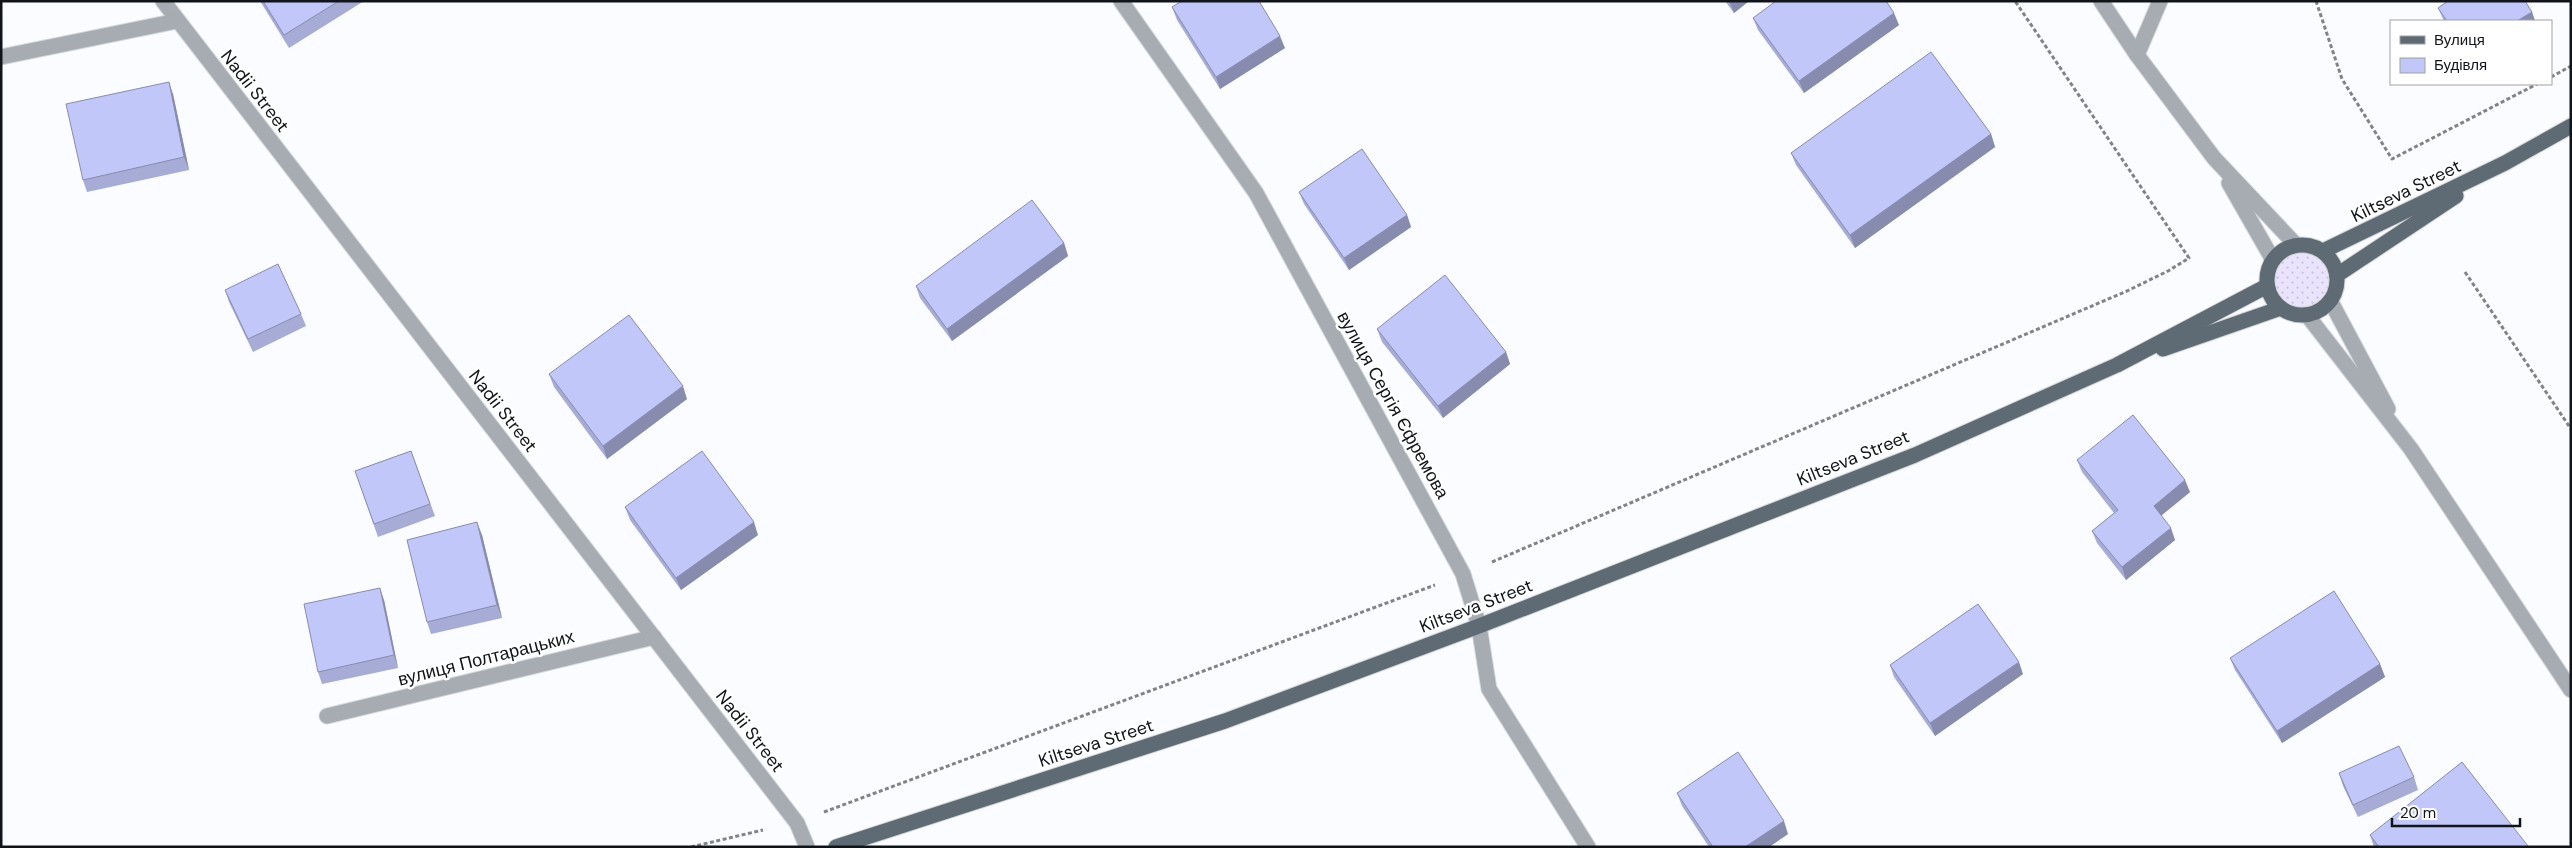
<svg xmlns="http://www.w3.org/2000/svg" width="2572" height="848" viewBox="0 0 2572 848" font-family="'DM Sans',sans-serif">
  <defs>
    <pattern id="grass-dots" width="8" height="8" patternUnits="userSpaceOnUse" patternTransform="scale(1.25)"><rect width="8" height="8" fill="#eae3fe"/><path d="M2 2h.1M6 6h.1" fill="none" stroke="#c8c2d9" stroke-width="1.8" stroke-linecap="round"/></pattern>
  </defs>
  <rect width="100%" height="100%" fill="#fafcff"/>
  <circle fill="url(#grass-dots)" cx="2302" cy="280" r="28"/>
  <g fill="none" stroke-linecap="round" stroke-linejoin="round">
    <defs>
      <g id="minor">
        <polyline points="163,1 797,823 807,847"/>
        <polyline points="1121,1 1256,193 1463,574 1479,626 1489,689 1588,847"/>
        <polyline points="2101,1 2137,55 2214,158 2296,245"/>
        <polyline points="2137,55 2160,1"/>
        <polyline points="1,57 177,21"/>
        <polyline points="2229,183 2273,260"/>
        <polyline points="2331,302 2388,409"/>
        <polyline points="2307,315 2411,449 2571,690"/>
        <polyline points="327,716 654,637"/>
      </g>
      <g id="major">
        <circle cx="2302" cy="280" r="35"/>
        <polyline points="2323,251 2505,163 2571,126"/>
        <polyline points="2337,275 2456,196"/>
        <polyline points="2163,349 2281,308"/>
        <polyline points="836,847 1225,721 1479,626 1915,455 2117,365 2267,286"/>
      </g>
    </defs>
    <use href="#minor" stroke="#d5d7da" stroke-width="17"/>
    <use href="#major" stroke="#d5d7da" stroke-width="17"/>
    <g stroke="#808387" stroke-width="3" stroke-dasharray="4 2.5" stroke-linecap="butt">
      <polyline points="2316,1 2342,79 2392,159 2537,84"/>
      <polyline points="2551,77 2571,66"/>
      <polyline points="2465,272 2571,429"/>
      <polyline points="1492,562 2127,291 2168,271 2189,258 2015,1"/>
      <polyline points="824,812 1435,585"/>
      <polyline points="691,847 763,830"/>
    </g>
    <use href="#minor" stroke="#a6acb1" stroke-width="15"/>
    <use href="#major" stroke="#5f6b74" stroke-width="15"/>
  </g>
  <g fill="#a6acd6">
    <polygon points="260,1 364,1 289,48"/>
    <polygon points="1725,1 1749,1 1734,13"/>
    <polygon points="1172,7 1285,48 1220,89 1177,20"/>
    <polygon points="2438,8 2532,12 2535,21 2444,21"/>
    <polygon points="1753,18 1899,25 1804,93 1758,30"/>
    <polygon points="173,94 189,170 87,192 83,180"/>
    <polygon points="1991,134 1995,147 1855,248 1796,165 1791,153"/>
    <polygon points="1299,192 1407,215 1411,227 1349,270 1304,204"/>
    <polygon points="1064,243 1068,256 952,341 920,298 916,286"/>
    <polygon points="225,290 301,314 306,326 253,352 229,302"/>
    <polygon points="1377,329 1506,352 1510,364 1443,418 1382,342"/>
    <polygon points="549,374 687,399 607,459 554,387"/>
    <polygon points="411,451 435,516 378,537 355,471"/>
    <polygon points="2077,460 2190,492 2161,516 2175,540 2126,580 2097,543 2092,531 2114,513 2082,472"/>
    <polygon points="625,507 758,535 681,590 630,520"/>
    <polygon points="482,535 502,618 431,634 427,622"/>
    <polygon points="384,600 398,668 322,684 318,672"/>
    <polygon points="2230,658 2380,664 2385,677 2282,743 2235,670"/>
    <polygon points="1890,665 2023,674 1935,736 1894,677"/>
    <polygon points="2339,773 2414,777 2418,790 2358,817 2343,786"/>
    <polygon points="1677,793 1788,834 1769,847 1709,847 1682,806"/>
    <polygon points="2370,835 2528,847 2374,847"/>
  </g>
  <g fill="#878cae">
    <polygon points="1729,1 1749,1 1734,13"/>
    <polygon points="2532,12 2535,21 2517,21"/>
    <polygon points="1894,13 1899,25 1804,93 1799,81"/>
    <polygon points="1280,36 1285,48 1220,89 1216,77"/>
    <polygon points="169,82 173,94 189,170 184,157"/>
    <polygon points="1991,134 1995,147 1855,248 1850,235"/>
    <polygon points="1407,215 1411,227 1349,270 1344,258"/>
    <polygon points="1064,243 1068,256 952,341 947,329"/>
    <polygon points="1506,352 1510,364 1443,418 1438,406"/>
    <polygon points="683,386 687,399 607,459 603,446"/>
    <polygon points="2185,480 2190,492 2158,518 2154,506"/>
    <polygon points="477,522 482,535 502,618 497,605"/>
    <polygon points="754,522 758,535 681,590 676,578"/>
    <polygon points="2171,528 2175,540 2126,580 2122,567"/>
    <polygon points="380,588 384,600 398,668 394,655"/>
    <polygon points="2019,662 2023,674 1935,736 1930,723"/>
    <polygon points="2380,664 2385,677 2282,743 2277,731"/>
    <polygon points="1784,821 1788,834 1769,847 1745,847"/>
  </g>
  <g fill="#c1c8f9" stroke="#878cae">
    <polygon points="263,1 339,1 284,35"/>
    <polygon points="1182,1 1259,1 1280,36 1216,77 1172,7"/>
    <polygon points="1776,1 1886,1 1894,13 1799,81 1753,18"/>
    <polygon points="2448,1 2525,1 2532,12 2517,21 2447,21 2438,8"/>
    <polygon points="1931,52 1991,134 1850,235 1791,153"/>
    <polygon points="169,82 184,157 83,180 66,104"/>
    <polygon points="1362,149 1407,215 1344,258 1299,192"/>
    <polygon points="1032,200 1064,243 947,329 916,286"/>
    <polygon points="278,264 301,314 248,339 225,290"/>
    <polygon points="1445,275 1506,352 1438,406 1377,329"/>
    <polygon points="629,315 683,386 603,446 549,374"/>
    <polygon points="2133,415 2185,480 2154,506 2171,528 2122,567 2092,531 2118,510 2077,460"/>
    <polygon points="411,451 430,504 374,524 355,471"/>
    <polygon points="702,451 754,522 676,578 625,507"/>
    <polygon points="477,522 497,605 427,622 407,540"/>
    <polygon points="380,588 394,655 318,672 304,604"/>
    <polygon points="2334,591 2380,664 2277,731 2230,658"/>
    <polygon points="1978,604 2019,662 1930,723 1890,665"/>
    <polygon points="2399,746 2414,777 2353,805 2339,773"/>
    <polygon points="1738,752 1784,821 1745,847 1713,847 1677,793"/>
    <polygon points="2462,762 2528,846 2526,847 2379,847 2370,835"/>
  </g>
  <g text-anchor="middle" stroke-width="5" stroke-linejoin="round" paint-order="stroke">
    <g font-size="18" fill="#11151a" stroke="#fff">
      <text transform="translate(255 91) rotate(52)" y="6">Nadii Street</text>
      <text transform="translate(2406 191) rotate(-26)" y="6">Kiltseva Street</text>
      <text transform="translate(1393 405) rotate(61)" y="6">вулиця Сергія Єфремова</text>
      <text transform="translate(503 411) rotate(52)" y="6">Nadii Street</text>
      <text transform="translate(1853 458) rotate(-22)" y="6">Kiltseva Street</text>
      <text transform="translate(1476 606) rotate(-21)" y="6">Kiltseva Street</text>
      <text transform="translate(486 658) rotate(-14)" y="6">вулиця Полтарацьких</text>
      <text transform="translate(750 731) rotate(52)" y="6">Nadii Street</text>
      <text transform="translate(1096 743) rotate(-18)" y="6">Kiltseva Street</text>
    </g>
  </g>
  <rect width="2572" height="848" fill="none" stroke="#11151a" stroke-width="5"/>
  <rect x="2390" y="20" width="162" height="65" fill="#ffffff" stroke="#a0a1a3"/>
  <rect x="2400" y="36" width="25" height="8" fill="#5f6b74" stroke="#a0a1a3"/>
  <text x="2434" y="45" font-size="15" fill="#11151a">Вулиця</text>
  <rect x="2400" y="58" width="25" height="15" fill="#c1c8f9" stroke="#a0a1a3"/>
  <text x="2434" y="70" font-size="15" fill="#11151a">Будівля</text>
  <path d="M2392 818v8h128v-8" fill="none" stroke="#11151a" stroke-width="2.5"/>
  <text x="2400" y="818" font-size="15" fill="#11151a" stroke="#ffffff" stroke-width="4" paint-order="stroke">20 m</text>
</svg>
